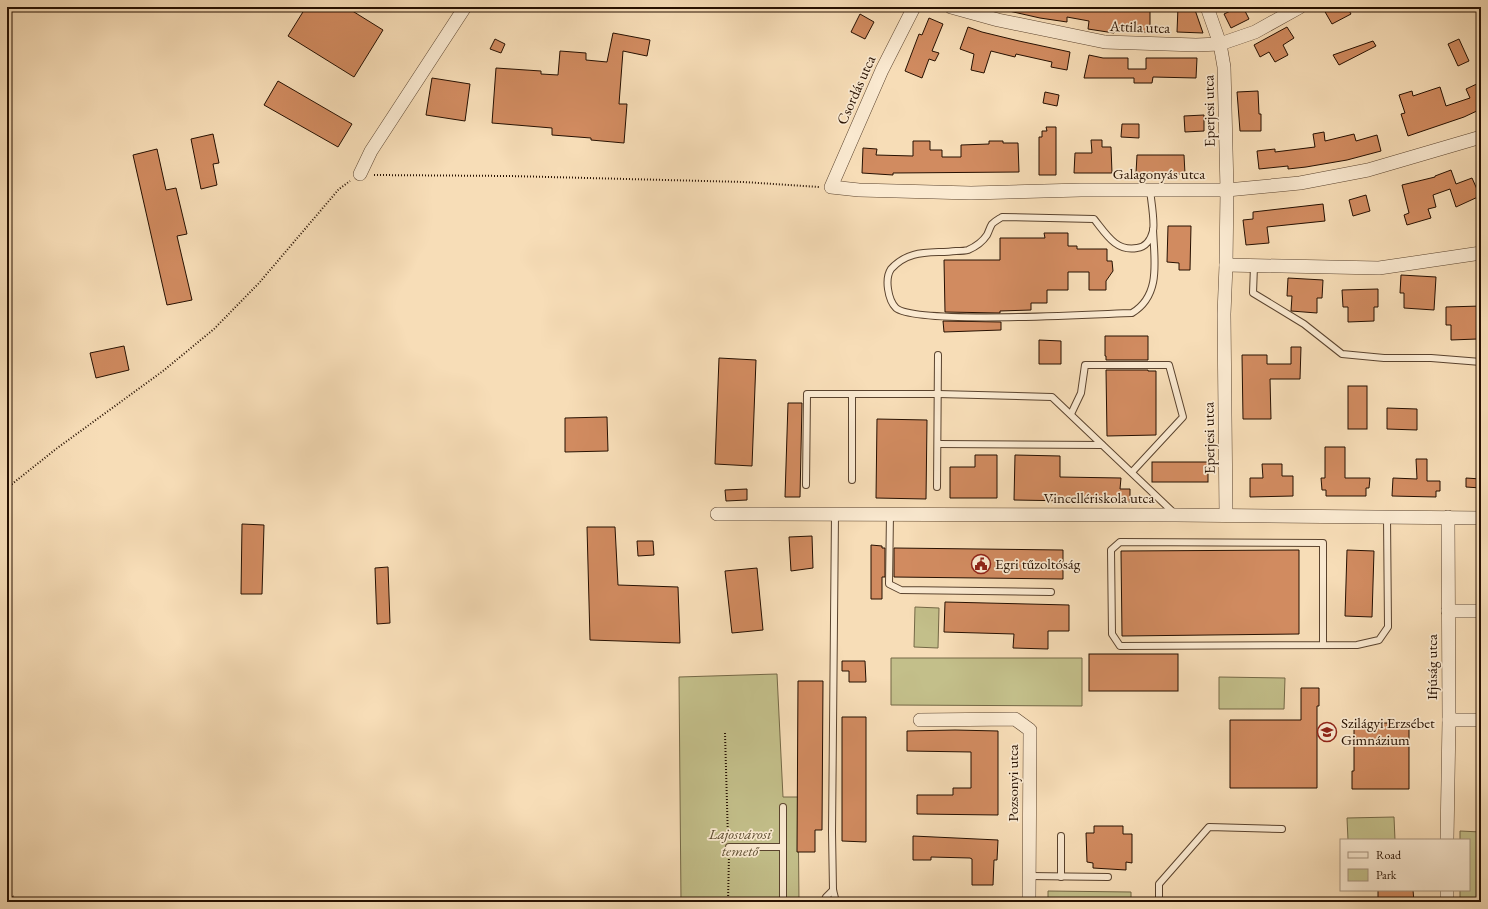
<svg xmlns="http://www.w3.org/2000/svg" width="1488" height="909" viewBox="0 0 1488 909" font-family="'EB Garamond',serif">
  <rect width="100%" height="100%" fill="#f7ddb7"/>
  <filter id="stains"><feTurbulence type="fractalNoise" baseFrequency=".005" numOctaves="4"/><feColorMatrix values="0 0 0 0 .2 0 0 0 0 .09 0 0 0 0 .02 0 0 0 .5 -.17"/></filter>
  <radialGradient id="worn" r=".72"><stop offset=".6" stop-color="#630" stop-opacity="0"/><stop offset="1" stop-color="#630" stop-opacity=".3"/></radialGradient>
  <g fill="#c3bf8a" stroke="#746846">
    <polygon points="915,607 939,608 938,648 914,647"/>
    <polygon points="891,658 1082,658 1082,706 891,705"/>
    <polygon points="777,674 783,797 798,797 799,902 681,902 679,677"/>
    <polygon points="1219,677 1285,678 1284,709 1219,709"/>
    <polygon points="1394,817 1395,840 1348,840 1347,818"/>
    <polygon points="1460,831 1481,832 1481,902 1460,902 1460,890 1469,890 1469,840 1460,840"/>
    <polygon points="1048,891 1131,892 1131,902 1048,902"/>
  </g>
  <g fill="#d18b60" stroke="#261001">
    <polygon points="306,7 346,7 383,30 354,77 288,36"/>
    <polygon points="1010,7 1150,7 1150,32 1133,32 1133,29 1115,27 1114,33 1088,29 1089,21 1067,17 1067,22 1040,18 1009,11"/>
    <polygon points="1178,7 1194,7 1203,33 1177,32"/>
    <polygon points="1239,7 1243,7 1249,19 1231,28 1224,14"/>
    <polygon points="1329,7 1347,7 1351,14 1332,24 1324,10"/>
    <polygon points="860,14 874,22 865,39 851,32"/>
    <polygon points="929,18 943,24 932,51 939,53 935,61 929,59 922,78 905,71 919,34 922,35"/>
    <polygon points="968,27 982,32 1019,41 1070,52 1067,70 1051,67 1052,62 1016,54 1015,57 991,51 984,73 971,70 974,54 960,49"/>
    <polygon points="1287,27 1294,38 1283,45 1288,55 1275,62 1269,52 1260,57 1254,45"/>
    <polygon points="613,33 650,40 647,56 623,51 619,104 627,104 624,143 591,140 591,138 552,135 552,128 492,123 496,68 541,71 541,74 558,75 560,51 586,53 586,60 607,62"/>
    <polygon points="495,39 505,44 501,53 490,49"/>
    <polygon points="1459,39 1469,61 1458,66 1448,44"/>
    <polygon points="1373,41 1376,46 1339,65 1333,55"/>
    <polygon points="1089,55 1103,58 1128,58 1128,69 1146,69 1146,58 1197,58 1196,78 1153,77 1152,83 1134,83 1134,78 1084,78"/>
    <polygon points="432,78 470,84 465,121 426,115"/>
    <polygon points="278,81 352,124 338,147 264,105"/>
    <polygon points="1481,82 1481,109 1464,117 1408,136 1401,114 1405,113 1399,95 1412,91 1413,96 1440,87 1446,106 1470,98 1466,89"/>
    <polygon points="1258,91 1259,114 1261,114 1261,131 1240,131 1237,92"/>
    <polygon points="1045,92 1059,95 1057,106 1043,103"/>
    <polygon points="1204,115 1204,131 1185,132 1184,116"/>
    <polygon points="1122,124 1139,124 1139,138 1121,137"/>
    <polygon points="1046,127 1056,127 1056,175 1039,175 1039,137 1042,137 1042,131 1047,131"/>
    <polygon points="1324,132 1325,141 1354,134 1356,141 1377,135 1381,151 1347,160 1306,167 1288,169 1288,166 1259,169 1257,151 1275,149 1275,152 1315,147 1313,134"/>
    <polygon points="213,134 219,163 213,164 217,185 201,189 191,139"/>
    <polygon points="1091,140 1102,140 1102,147 1111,147 1112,173 1074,173 1075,153 1092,153"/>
    <polygon points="913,141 930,141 930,150 942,150 942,157 961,157 961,145 989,144 989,141 1003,141 1003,143 1018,143 1019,172 893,173 893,175 862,173 863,148 877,149 876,155 913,156"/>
    <polygon points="157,149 166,190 176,188 187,234 177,236 192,300 167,305 133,155"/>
    <polygon points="1137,155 1184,155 1185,174 1136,173"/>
    <polygon points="1451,170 1456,184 1472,178 1480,196 1456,207 1450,189 1433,195 1436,207 1428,209 1431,218 1407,225 1404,215 1409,213 1402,185 1435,177 1435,176"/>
    <polygon points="1366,195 1370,211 1353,216 1349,200"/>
    <polygon points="1323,204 1325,221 1267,227 1269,243 1246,245 1243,220 1253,219 1253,212"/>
    <polygon points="1168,226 1191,226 1190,270 1179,270 1179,263 1167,262"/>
    <polygon points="1044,233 1068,233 1068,246 1077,246 1077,249 1107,249 1107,261 1112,261 1113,271 1106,281 1106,290 1089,290 1089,272 1068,272 1068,290 1047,290 1047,303 1031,303 1031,310 1000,311 1000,313 945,312 944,260 1000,260 1000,238 1045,238"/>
    <polygon points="1401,275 1436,277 1434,310 1404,308 1404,293 1400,293"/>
    <polygon points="1288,278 1323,280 1322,298 1317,298 1317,313 1291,311 1292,296 1287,296"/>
    <polygon points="1378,289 1378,307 1374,307 1374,321 1348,322 1348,307 1343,307 1342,290"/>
    <polygon points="1481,306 1481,325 1477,325 1477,339 1451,340 1451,325 1446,325 1446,307"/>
    <polygon points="943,321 1001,322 1001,330 944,332"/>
    <polygon points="1105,336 1148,336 1148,360 1106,360 1106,356 1105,356"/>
    <polygon points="1039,340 1061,341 1061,364 1039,364"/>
    <polygon points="124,346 129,370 96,378 90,353"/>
    <polygon points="1291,347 1301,347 1300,379 1270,379 1271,419 1243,419 1242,355 1267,355 1267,364 1291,364"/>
    <polygon points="719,358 756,360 752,466 715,464"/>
    <polygon points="1106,370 1148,370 1148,371 1156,371 1156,435 1107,436"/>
    <rect x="1348" y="386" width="19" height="43"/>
    <polygon points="788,403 802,403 800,497 785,497"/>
    <polygon points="1387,408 1417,409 1417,430 1387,429"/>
    <polygon points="607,417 608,451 565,452 565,418"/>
    <polygon points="877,419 927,420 926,499 876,498"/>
    <polygon points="1325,447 1345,447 1345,478 1370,478 1369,488 1366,488 1366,496 1326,496 1326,490 1322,490 1321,478 1325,478"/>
    <polygon points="975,455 997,455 997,498 950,498 950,467 975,467"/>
    <polygon points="1015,455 1060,456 1060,477 1121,478 1120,489 1130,489 1130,502 1014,500"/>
    <polygon points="1416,459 1427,459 1427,481 1440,481 1440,491 1436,491 1436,497 1392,496 1393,478 1417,479"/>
    <rect x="1152" y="462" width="56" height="20"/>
    <polygon points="1262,464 1282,464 1282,476 1293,476 1293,496 1250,497 1250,478 1263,478"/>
    <polygon points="1466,478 1481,479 1481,488 1466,487"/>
    <polygon points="747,489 747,500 726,501 725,490"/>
    <polygon points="242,524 264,525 262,594 241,594"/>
    <polygon points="587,527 615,527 618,585 678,587 680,643 590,640"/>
    <polygon points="812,536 813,568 791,571 789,537"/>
    <polygon points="637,541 653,541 654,555 638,556"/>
    <polygon points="871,545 882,546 882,548 885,548 885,577 882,577 882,599 871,599"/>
    <polygon points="894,548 1063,550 1063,579 894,577"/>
    <polygon points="1299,550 1299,634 1122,636 1121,551"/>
    <polygon points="1347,550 1374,551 1372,617 1345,616"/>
    <polygon points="388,567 390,623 377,624 375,568"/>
    <polygon points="757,568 763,630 732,633 725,571"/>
    <polygon points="945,602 1069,605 1069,631 1048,631 1048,649 1013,648 1014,634 944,632"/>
    <rect x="1089" y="654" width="89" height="37"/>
    <polygon points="842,661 865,661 866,682 849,682 849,671 842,671"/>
    <polygon points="798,681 823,681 822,830 815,830 815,852 797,852"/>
    <polygon points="1301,688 1319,688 1319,706 1317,706 1317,788 1230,788 1230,720 1301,720"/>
    <polygon points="842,717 866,717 866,842 842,841"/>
    <polygon points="1354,723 1409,723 1409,789 1352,789 1352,771 1354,771"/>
    <polygon points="955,730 998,731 998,815 917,814 917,795 953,795 953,788 971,788 971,752 907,751 907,731"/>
    <polygon points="1094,826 1123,826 1123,834 1132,834 1132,863 1126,862 1126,870 1093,868 1093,863 1087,862 1086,833 1094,833"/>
    <polygon points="913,836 998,840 997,860 994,860 993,885 972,885 972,859 970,858 931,857 931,860 913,860"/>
    <polygon points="1378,890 1413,890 1414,902 1378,902"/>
  </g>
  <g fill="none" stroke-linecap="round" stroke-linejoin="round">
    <defs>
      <g id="service">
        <path d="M1150 190C1151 200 1155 222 1153 231 1151 239 1146 247 1137 248 1116 252 1106 234 1094 219L1002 217C999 219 995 221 992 224 990 227 989 231 987 235 983 241 975 247 968 250 965 251 960 251 956 251 932 254 910 248 891 269 887 275 887 282 888 289 889 296 891 303 896 308 916 325 1097 314 1132 313 1162 295 1154 259 1153 229"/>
        <polyline points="1254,266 1253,293 1304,324 1342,354 1384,358 1431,358 1481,362"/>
        <polyline points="1071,414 1081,393 1085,365 1169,365 1183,417 1132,472"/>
        <polyline points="938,444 1102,445"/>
        <polyline points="852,480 852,394 938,394 1052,397 1174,513"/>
        <polyline points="806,485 807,394 852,394"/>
        <polyline points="937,487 938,355"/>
        <polyline points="835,514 832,832 833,890 836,902"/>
        <polyline points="890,514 889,584 901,590 1051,592"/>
        <polyline points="1323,645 1323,543 1120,542 1111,550 1112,634 1120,646 1357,645 1379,640 1388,627 1387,517"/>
        <polyline points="783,807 783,902"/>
        <polyline points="729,847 783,847"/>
        <polyline points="1029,876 1108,877"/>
        <polyline points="1061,877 1061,836"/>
        <polyline points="824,902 826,897 833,890"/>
        <polyline points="1159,902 1159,884 1209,827 1282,829"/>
      </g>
      <g id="minor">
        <polyline points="914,7 882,70 831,187 859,190 971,193 1081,190 1227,190 1300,183 1368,170 1481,137"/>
        <polyline points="951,7 998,20 1105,42 1196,45 1220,44 1255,32 1300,7"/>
        <polyline points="1207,7 1220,44 1224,67 1227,190 1226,265 1224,314 1226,515"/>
        <polyline points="360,174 371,151 465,7"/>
        <polyline points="1226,265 1379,268 1481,253"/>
        <polyline points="717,514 1176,515 1481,518"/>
        <polyline points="1448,611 1481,611"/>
        <polyline points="920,720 1015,719 1030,730 1029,902"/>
        <polyline points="1449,720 1481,720"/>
        <polyline points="1447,840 1449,720 1448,517"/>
        <polyline points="1447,902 1447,890"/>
      </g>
    </defs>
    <use href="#service" stroke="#5a432e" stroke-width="8"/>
    <use href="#minor" stroke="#5a432e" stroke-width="14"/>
    <g stroke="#261001" stroke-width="2" stroke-dasharray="1 2" stroke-linecap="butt">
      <polyline points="374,175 510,176 744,182 819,187"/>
      <polyline points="7,488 56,449 163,371 214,329 259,283 339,189 350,181"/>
      <polyline points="725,733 728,839"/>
      <polyline points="7,889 17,902"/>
      <polyline points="728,902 729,855"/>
    </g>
    <use href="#service" stroke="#fae9d0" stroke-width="6"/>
    <use href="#minor" stroke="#fae9d0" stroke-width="13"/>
  </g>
  <defs>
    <symbol id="civic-ring" viewBox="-11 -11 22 22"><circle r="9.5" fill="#fae9d0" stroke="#8f2418" stroke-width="1.5"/><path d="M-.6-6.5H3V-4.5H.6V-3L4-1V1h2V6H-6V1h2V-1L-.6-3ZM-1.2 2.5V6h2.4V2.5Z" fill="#8f2418"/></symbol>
    <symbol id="school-ring" viewBox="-11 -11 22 22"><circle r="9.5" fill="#fae9d0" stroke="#8f2418" stroke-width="1.5"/><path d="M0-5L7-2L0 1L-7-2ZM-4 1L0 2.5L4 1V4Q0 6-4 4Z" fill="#8f2418"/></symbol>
  </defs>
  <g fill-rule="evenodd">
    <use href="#civic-ring" x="970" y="553" width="22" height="22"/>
    <use href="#school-ring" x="1316" y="721" width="22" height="22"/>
  </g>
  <g text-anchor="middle" stroke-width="3.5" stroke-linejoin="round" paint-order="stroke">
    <g font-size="15" fill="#261001" stroke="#fae9d0">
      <text transform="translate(1140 27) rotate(2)" y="5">Attila utca</text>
      <text transform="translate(856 90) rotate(-66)" y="5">Csordás utca</text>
      <text transform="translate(1209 111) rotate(-91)" y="5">Eperjesi utca</text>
      <text x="1159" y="179">Galagonyás utca</text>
      <text transform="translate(1209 438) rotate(-91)" y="5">Eperjesi utca</text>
      <text x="1099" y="503">Vincellériskola utca</text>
      <text transform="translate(1432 667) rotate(-90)" y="5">Ifjúság utca</text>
      <text transform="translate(1013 783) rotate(-90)" y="5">Pozsonyi utca</text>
    </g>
    <g font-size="15" fill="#261001" stroke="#fae9d0" text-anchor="start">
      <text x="995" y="569">Egri tűzoltóság</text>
      <text x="1341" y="728">Szilágyi Erzsébet<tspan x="1341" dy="17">Gimnázium</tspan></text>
    </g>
    <g font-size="15" font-style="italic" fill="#5d4d31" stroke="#fae9d0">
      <text x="740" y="839">Lajosvárosi<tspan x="740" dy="17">temető</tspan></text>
    </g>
  </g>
  <rect width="1488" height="909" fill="none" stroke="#f7ddb7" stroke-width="24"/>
  <rect x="8" y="8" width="1472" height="893" fill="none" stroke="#261001" stroke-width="2"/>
  <rect x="12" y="12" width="1464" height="885" fill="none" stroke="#261001"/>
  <rect x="1340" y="839" width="130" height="52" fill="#fae9d0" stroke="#a5927d"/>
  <rect x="1348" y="852" width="20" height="6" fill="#fae9d0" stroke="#a5927d"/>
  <text x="1376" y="859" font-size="12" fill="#261001">Road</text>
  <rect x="1348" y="869" width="20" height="12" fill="#c3bf8a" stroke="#a5927d"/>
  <text x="1376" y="879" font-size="12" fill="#261001">Park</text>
  <rect width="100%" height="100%" filter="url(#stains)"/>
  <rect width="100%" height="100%" fill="url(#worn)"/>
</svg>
